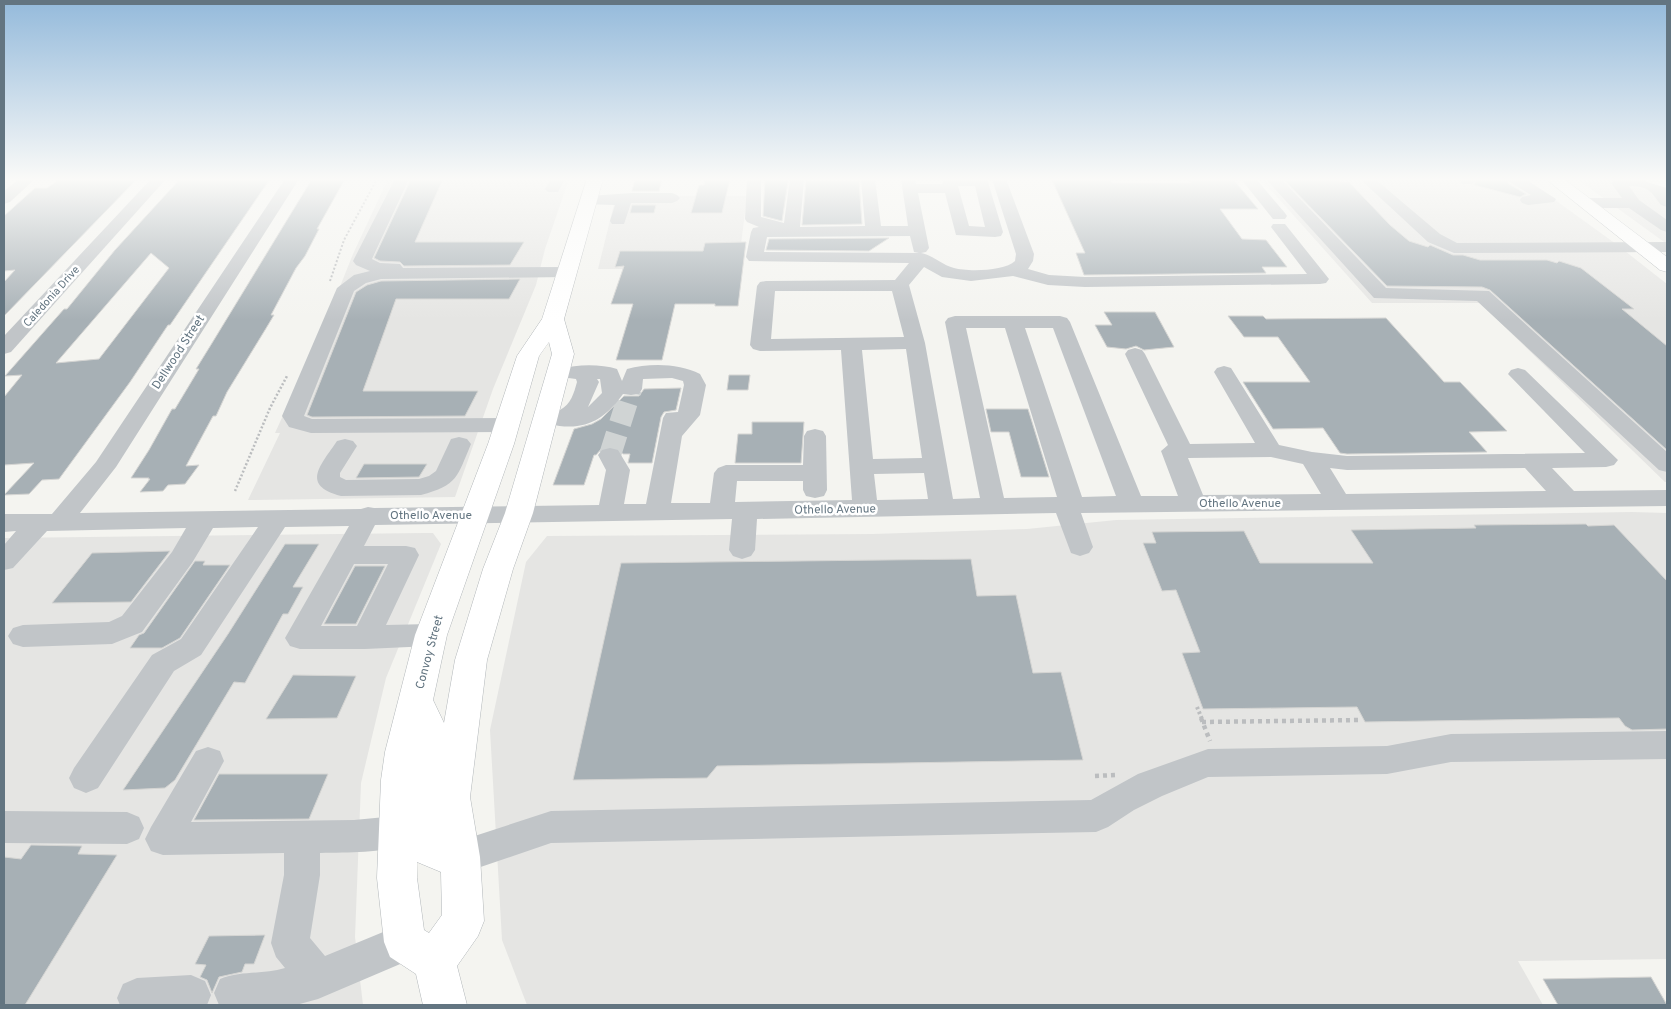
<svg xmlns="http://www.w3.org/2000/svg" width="1671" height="1009" viewBox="0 0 1671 1009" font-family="Overpass,sans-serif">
  <rect width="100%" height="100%" fill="#f4f4f0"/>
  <g fill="#e5e5e3">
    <polygon points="388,179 569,179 545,249 536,285 493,389 455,497 248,500 280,433 275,433 329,314 353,254"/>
    <polygon points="1261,179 1526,179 1616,244 1667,284 1667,482 1665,482 1480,303 1372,303"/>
    <polygon points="1577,179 1625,179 1655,184 1667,190 1667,244"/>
    <polygon points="616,196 747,196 738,269 598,269"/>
    <polygon points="1632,512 1667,513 1667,959 1518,961 1543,1005 527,1005 502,940 490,730 526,562 547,536 873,534 1027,529 1116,520"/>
    <polygon points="424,533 433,533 441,544 386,678 361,783 355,937 363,1005 4,1005 4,538"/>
  </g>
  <g fill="#a7b0b5" stroke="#d5d5d3" fill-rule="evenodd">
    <polygon points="60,179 137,179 4,316 4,282 15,270 4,271 4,216 35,188 47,188"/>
    <path d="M180 179H270L170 325H168L130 382 59 479 42 480 29 494 4 495 34 463 4 465V397L22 375 5 376 64 309H67L115 250ZM151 253 169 268 99 359 56 363Z"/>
    <polygon points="312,179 345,179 317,229 319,229 305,256 296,268 271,315 274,315 265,330 227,392 216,416 213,416 186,466 199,465 185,484 168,485 163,491 140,492 150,479 148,479 149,478 131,478 149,450 172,409 175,409 199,369 196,369 209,348"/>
    <polygon points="411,179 443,179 415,242 524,242 510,265 404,266 400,262 380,261 374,258"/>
    <polygon points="635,179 662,179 659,191 632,191"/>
    <polygon points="705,179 730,179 722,213 691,213 699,185 704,185"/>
    <polygon points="765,179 783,179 783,181 788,181 782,221 763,216"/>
    <polygon points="1188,179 1233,179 1258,209 1220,209 1242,239 1266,240 1287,267 1262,267 1266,273 1084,275 1076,253 1085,253 1052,180 1110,180 1112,183 1191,183"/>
    <polygon points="1283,179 1334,179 1340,182 1349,182 1390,225 1409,241 1428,247 1430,245 1453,255 1463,255 1480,260 1547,260 1557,263 1559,261 1581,268 1634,309 1622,309 1667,346 1667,450 1490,290 1482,287 1387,286"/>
    <polygon points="1476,179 1506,179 1509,184 1526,194 1520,197 1474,185"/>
    <polygon points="806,181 859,181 862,224 802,225"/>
    <polygon points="632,205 656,205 654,213 630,213"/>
    <polygon points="889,238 869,251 766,250 769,239"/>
    <polygon points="746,242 738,306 715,306 715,304 675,304 662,360 616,360 633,304 611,304 624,266 615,267 620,251 703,251 705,243"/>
    <polygon points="520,279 509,299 396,299 363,391 478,391 465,416 312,417 307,415 356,292 367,285 381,281"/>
    <polygon points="1104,312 1155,312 1174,347 1144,350 1136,346 1126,349 1107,347 1095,325 1112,325"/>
    <polygon points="1228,316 1263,316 1266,319 1386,318 1444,382 1460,382 1507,431 1469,432 1487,452 1347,454 1340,453 1323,428 1273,429 1243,382 1310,382 1278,337 1244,337"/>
    <polygon points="729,375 750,375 748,390 727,390"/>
    <polygon points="681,388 676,410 664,412 661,417 652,463 628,463 630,454 623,454 618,448 610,446 602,448 596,455 594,455 584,485 553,485 574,429 592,424 601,419 624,396 639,396 644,389"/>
    <polygon points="986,409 1028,409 1049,477 1021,477 1009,432 991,432"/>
    <polygon points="752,422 804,422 801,463 735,463 738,434 752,434"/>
    <polygon points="364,464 427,464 419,477 356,478"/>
    <polygon points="1586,524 1588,526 1614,525 1667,581 1667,729 1632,730 1625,726 1619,718 1365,722 1357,707 1203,709 1182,653 1200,652 1176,590 1162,591 1143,543 1156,543 1152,532 1244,531 1260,563 1373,563 1351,530 1476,528 1474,525"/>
    <polygon points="285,544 319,544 293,587 303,587 288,614 283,614 245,683 234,682 175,780 165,788 123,790 228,634"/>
    <polygon points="170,551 131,602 52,603 92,553"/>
    <polygon points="971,559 977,596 1016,595 1033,673 1061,672 1083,760 717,766 707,778 573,780 621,563"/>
    <polygon points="195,561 205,561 203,565 230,565 180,638 162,648 130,648 139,635 144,633"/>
    <polygon points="355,566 385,566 356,624 324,624"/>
    <polygon points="293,675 356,676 337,718 266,719"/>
    <polygon points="219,774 328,774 309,819 194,820"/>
    <polygon points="31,845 82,846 78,854 117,855 25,1005 4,1005 4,857 21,859"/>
    <polygon points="265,935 254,964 245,964 242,972 219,977 212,993 207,980 200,977 206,965 195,964 209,936"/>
    <polygon points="1651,977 1667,1005 1558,1005 1543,979"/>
  </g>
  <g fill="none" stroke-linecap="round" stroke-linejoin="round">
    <polyline stroke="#d0d4d4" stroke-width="22" stroke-dasharray="22 11" stroke-linecap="butt" points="610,455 631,389"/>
    <defs>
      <g id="major">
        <path d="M587 179H603L564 319 574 354 533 513 513 569 487 660 470 797 480 857 484 921 478 936 457 966 467 1005H423L416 974 390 957 384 942 377 878 381 780 385 752 415 635 488 444 517 356 542 319ZM549 342 552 354 505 513 483 569 455 660 444 723 433 700 447 635 514 444 539 356ZM417 862 441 872 442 915 429 933 424 930 417 878Z"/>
        <polygon points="1546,179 1564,179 1667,257 1667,272 1660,270"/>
      </g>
      <polygon id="highway" points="1645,179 1667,179 1667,188 1647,182"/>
    </defs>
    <use href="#major" stroke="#b2b7ba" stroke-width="1"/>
    <use href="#highway" stroke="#b4b7ba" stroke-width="1"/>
    <polyline stroke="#bbbdbf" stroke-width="2" stroke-dasharray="2 2" stroke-linecap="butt" points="330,281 344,240 377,179"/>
    <polyline stroke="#bbbdbf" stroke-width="2.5" stroke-dasharray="2 2" stroke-linecap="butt" points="235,491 270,408 287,376"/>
    <polyline stroke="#bbbdbf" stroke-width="4" stroke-dasharray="2.5 2.5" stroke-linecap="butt" points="1197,707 1202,719"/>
    <g stroke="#bbbdbf" stroke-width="4.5" stroke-dasharray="4 4" stroke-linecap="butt">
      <polyline points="1201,718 1210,741"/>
      <polyline points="1202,722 1361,720"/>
      <polyline points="1095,776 1115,775"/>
    </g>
    <g fill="#c1c5c8" fill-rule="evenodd">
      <polygon points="19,179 35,179 10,202 4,204 4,191"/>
      <polygon points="151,179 166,179 11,352 4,354 4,336"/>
      <path d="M285 179H299L116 467 80 513 361 509 368 507 374 508 599 505 606 470 598 455 602 450 610 448 618 450 630 470 624 504H646L663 418 666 413 678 412 684 385 683 381 672 378 643 379 642 389 639 394 631 395 623 394C604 421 583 432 549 424L546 419C550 413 554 413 560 410 571 404 574 393 577 382L576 379 561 377 558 373 561 369C577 364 601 364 617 369L622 381 627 369C649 363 679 363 700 374L706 385 700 415 682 436 671 503H710L714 473 718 468 726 465H803L804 436 807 431 815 429 823 431 826 436 827 490 824 496 815 498 806 496 803 490V481H737L735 502 852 500 841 350 760 351 753 349 750 345 757 286 760 282 766 281 895 280 909 263 749 261 746 257 751 232 753 228 759 227 747 222 745 219 747 179H761V217L784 223 790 179H804L800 227 865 226 861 179H875L881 226H908L901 179H915L916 184H942L943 179H987L1003 232 1001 236 995 237 956 235 945 193H918L929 248 926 252 921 253C933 255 942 265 954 268 968 272 1005 271 1015 261L1016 254 992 179H1006L1034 254 1033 261 1028 269 1049 275 1085 277 1307 274 1271 227 1273 224H1285L1329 279 1326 283 1320 284 1085 287 1048 285 1013 276 971 281 942 277 924 267 909 285 925 343 953 499 980 498 945 322 948 318 955 316H1060L1067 318 1070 322 1141 496H1178L1161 451 1168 445 1125 354 1128 350 1135 348 1142 350 1145 354 1190 444 1255 443 1214 372 1217 368 1224 366 1231 368 1279 445 1312 452 1347 456 1585 453 1508 374 1511 370 1518 368 1525 370 1618 460 1614 465 1606 467 1552 468 1574 491 1667 490V506L1081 513 1093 547 1089 553 1080 556 1071 553 1056 513 757 519 755 550 751 556 742 559 733 556 729 550 732 519 375 525 364 546H406L415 548 419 555 386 625 431 624 441 627 446 635 441 643 431 646 365 649H300L290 646 285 638 349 526 285 527 201 655 174 671 98 788 86 793 74 788 69 778 74 768 152 655 181 639 258 527 213 528 192 563 142 632 112 644 23 647 13 644 8 636 13 628 23 625 109 622 122 616 172 552 186 528 47 531 13 568 4 570V545L16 531 4 532V514H52L96 462ZM958 186H975L985 227 969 226ZM910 236 914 252 919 253 764 252 767 237ZM775 291H892L904 337 771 339ZM966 328H1005L1057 497 1004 498ZM1025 328H1053L1116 496 1082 497ZM906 349 922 458 873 459 862 350ZM597 379H600L602 393 588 407 599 382ZM1271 457 1303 464 1321 494 1203 495 1188 458ZM1330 468 1347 470 1525 468 1546 491 1346 494ZM924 473 928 499 877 500 874 474ZM354 564H388L357 626H321Z"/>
      <polygon points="395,179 409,179 372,259 380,263 400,264 403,268 567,267 573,268 576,272 573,276 567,277 381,279 366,283 354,291 304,416 312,419 507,418 515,420 518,425 515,430 507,432 311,433 289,427 282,416 337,288 354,275 370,271 356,265 353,261"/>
      <polygon points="551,179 565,179 558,192 548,192 545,189"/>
      <polygon points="1241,179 1256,179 1285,213 1287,216 1285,219 1273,219"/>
      <polygon points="1266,179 1281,179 1386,288 1489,291 1667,452 1667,472 1659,470 1477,301 1374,298"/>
      <polygon points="1360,179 1375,179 1440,234 1457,243 1667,242 1667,252 1454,253 1428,242"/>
      <polygon points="1459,179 1473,179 1475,181 1472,184 1462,184"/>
      <polygon points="1508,179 1525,179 1556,199 1554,202 1528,205 1522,203 1520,200 1522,197 1531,195 1510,182"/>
      <path d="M1617 179C1629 179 1663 176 1667 190 1669 195 1667 202 1667 207L1661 205C1651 191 1648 186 1629 186L1639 200 1667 220V232L1661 230 1629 208H1585L1579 206 1577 203 1579 200 1585 198H1622L1611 183Z"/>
      <polygon points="632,193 672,193 677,195 680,198 677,201 672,203 631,203 624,224 612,224 610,221 615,205 583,204 581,201 583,198 589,196"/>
      <path d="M459 437 467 439 471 444C457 477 458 485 421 495L341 496C300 485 321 465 337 441L345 439 353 441 357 446 340 473V477L346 480 419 479 429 476 436 471 451 439Z"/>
      <polygon points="1667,731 1667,759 1451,762 1387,774 1208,777 1162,796 1134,810 1108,827 1096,832 551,843 460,874 447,869 442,857 447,845 551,811 1091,800 1138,774 1208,749 1387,746 1451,734"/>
      <path d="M208 747 220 751 224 761 191 822 354 820 396 816 408 821 414 832 408 843C381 854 349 852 320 853V875L310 938 325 956 405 923 419 928 424 942 419 956 318 999 296 1005H219L214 993 220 979C242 970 263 975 285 968L276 957 271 943 284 875V853L163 855 151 851 145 839 151 827 196 751Z"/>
      <polygon points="4,811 127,812 139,817 144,828 139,839 127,844 4,843"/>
      <polygon points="191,975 205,981 211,995 207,1005 120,1005 117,998 123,984 137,978"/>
    </g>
    <use href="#major" fill="#fff" fill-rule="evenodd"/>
    <use href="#highway" fill="#fff" fill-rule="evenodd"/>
  </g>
  <linearGradient id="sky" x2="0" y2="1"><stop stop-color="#94badb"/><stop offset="0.56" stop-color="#fafaf8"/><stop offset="1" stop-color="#fafaf8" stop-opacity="0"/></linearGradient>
  <rect width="1671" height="320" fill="url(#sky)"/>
  <g text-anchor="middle" stroke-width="5" stroke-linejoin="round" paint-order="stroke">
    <g font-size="11" fill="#637581" stroke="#fff">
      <text transform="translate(51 296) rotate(-48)" y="4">Caledonia Drive</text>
    </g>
    <g font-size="12" fill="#637581" stroke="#fff">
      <text transform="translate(178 352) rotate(-57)" y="4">Dellwood Street</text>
      <text x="1240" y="507">Othello Avenue</text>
      <text transform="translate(835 509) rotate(-1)" y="4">Othello Avenue</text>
      <text x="431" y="519">Othello Avenue</text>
      <text transform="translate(429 652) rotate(-75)" y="4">Convoy Street</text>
    </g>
  </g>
  <rect width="1671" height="1009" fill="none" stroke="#637581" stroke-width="10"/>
</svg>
